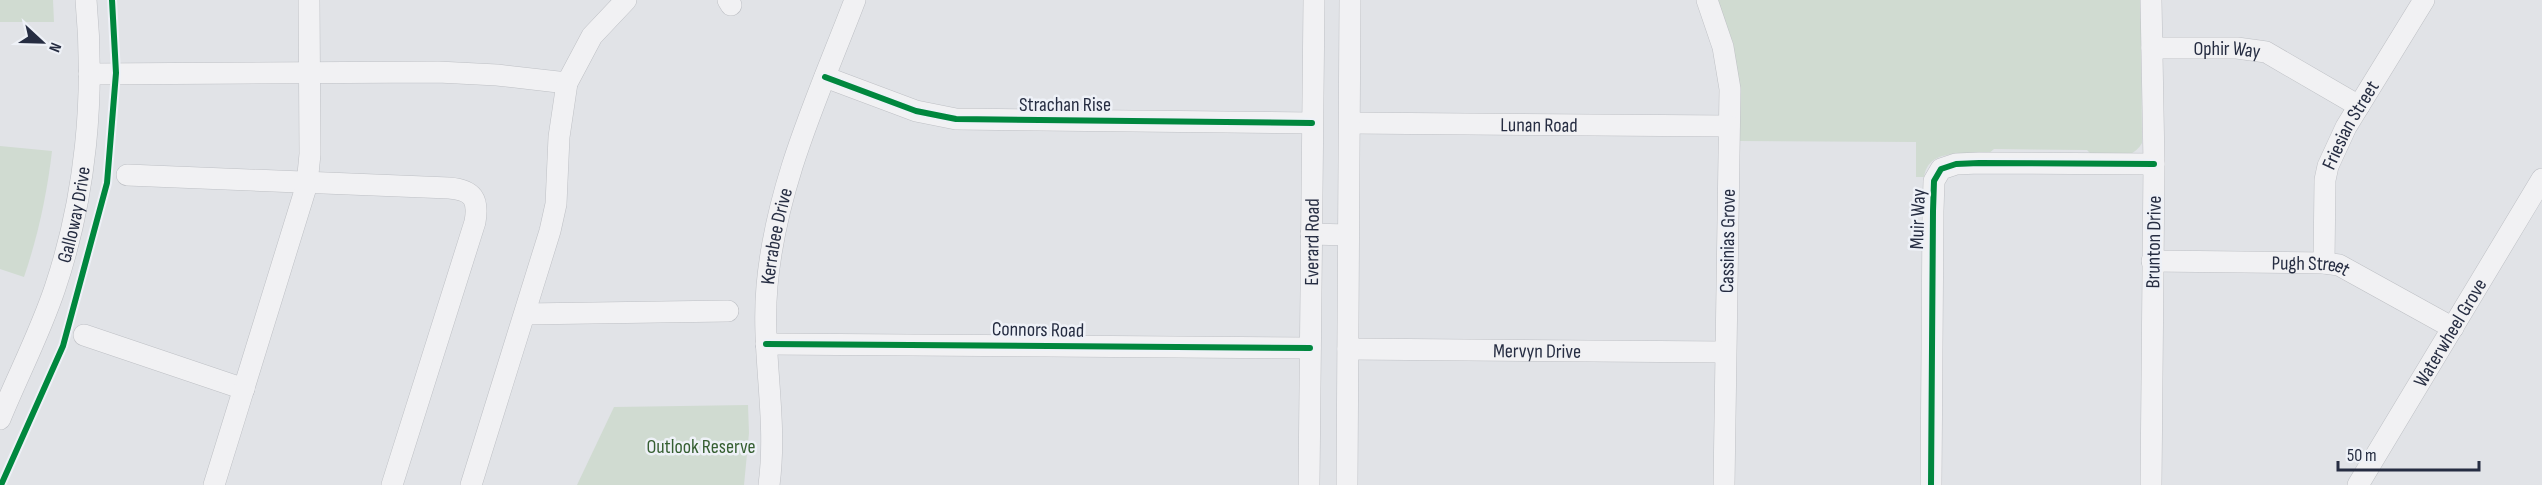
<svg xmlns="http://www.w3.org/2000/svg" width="2542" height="485" viewBox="0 0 2542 485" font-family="'Sofia Sans Condensed',sans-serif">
  <rect width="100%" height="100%" fill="#e1e3e7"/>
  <g fill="#d0dbd1">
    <polygon points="0,0 53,0 54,22 0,22"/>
    <path d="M1718 0H2141L2142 143C2132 161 2111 156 2093 156L2087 150 1994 149 1987 155C1964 155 1929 147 1924 177H1916V142L1738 141 1734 50Z"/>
    <path d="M0 146 52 151C47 194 38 236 24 277L0 269Z"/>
    <polygon points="748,405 749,433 744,485 577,485 614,407"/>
  </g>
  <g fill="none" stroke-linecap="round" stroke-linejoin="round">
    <defs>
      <g id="minor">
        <polyline points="728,0 731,5"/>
        <polyline points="1707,0 1723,47 1730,89 1724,485"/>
        <polyline points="2151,0 2154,164 2151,485"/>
        <path id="s1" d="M2152 48H2237L2266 52 2359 106"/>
        <polyline points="89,74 438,72 497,75 567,83"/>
        <polyline points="825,77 916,111 956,119 1312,123"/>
        <path id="s2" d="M1350 123 1729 126"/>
        <path d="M127 175 449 188C473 190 479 199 475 222L392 485"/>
        <polyline points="1311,234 1348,235"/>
        <path id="s3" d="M2152 261 2324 263 2339 265 2453 328"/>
        <path id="s4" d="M2324 263 2325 180 2328 166 2346 127 2424 0"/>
        <polyline points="525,314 728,311"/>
        <polyline points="84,335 244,389"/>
        <polyline points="766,344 1310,348"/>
        <path id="s5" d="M1348 349 1725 352"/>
        <path id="s6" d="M0 419C18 375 40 333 55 288 86 196 95 96 86 0"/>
        <polyline points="214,485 307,184 310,154 309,0"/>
        <polyline points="471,485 550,231 556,204 559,137 567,83 592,36 626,0"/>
        <path id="s7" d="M769 485C778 418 761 353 767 286 776 184 819 94 855 0"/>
        <path id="s8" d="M1309 485 1314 0"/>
        <polyline points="1347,485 1350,0"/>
        <polyline points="1931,485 1933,211 1934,181 1941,169 1956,164 1979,163 2154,164"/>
        <path id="s9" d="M2358 485 2542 179"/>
      </g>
    </defs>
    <use href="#minor" stroke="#bec0c5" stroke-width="22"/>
    <use href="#minor" stroke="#f1f1f3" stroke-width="21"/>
    <defs>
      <g id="cycleway">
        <polyline points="825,77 916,111 956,119 1312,123"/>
        <polyline points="766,344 1310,348"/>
        <polyline points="1,485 63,346 107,183 116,73 112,0"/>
        <polyline points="1931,485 1933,211 1934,181 1941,169 1956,164 1979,163 2154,164"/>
      </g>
    </defs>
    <use href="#cycleway" stroke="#eef1f7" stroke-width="10"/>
    <use href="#cycleway" stroke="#00873e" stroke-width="6"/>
  </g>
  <g text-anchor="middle" stroke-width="5" stroke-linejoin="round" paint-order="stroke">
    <g font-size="20" fill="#262d42" stroke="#eef1f7">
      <text dy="7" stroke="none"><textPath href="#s1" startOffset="75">Ophir Way</textPath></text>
      <text x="1065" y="111">Strachan Rise</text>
      <text dy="7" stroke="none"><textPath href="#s2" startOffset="189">Lunan Road</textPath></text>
      <text dy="7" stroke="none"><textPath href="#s4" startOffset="144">Friesian Street</textPath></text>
      <text dy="7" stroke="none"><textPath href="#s6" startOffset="218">Galloway Drive</textPath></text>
      <text transform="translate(1917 219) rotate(-88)" y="7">Muir Way</text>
      <text dy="7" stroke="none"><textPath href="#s7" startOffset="250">Kerrabee Drive</textPath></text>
      <text transform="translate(1727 241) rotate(-89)" y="7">Cassinias Grove</text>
      <text dy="7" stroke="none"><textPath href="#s8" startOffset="243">Everard Road</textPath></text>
      <text transform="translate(2153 242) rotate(-89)" y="7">Brunton Drive</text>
      <text dy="7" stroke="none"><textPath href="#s3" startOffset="159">Pugh Street</textPath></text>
      <text transform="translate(1038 329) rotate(1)" y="7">Connors Road</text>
      <text dy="7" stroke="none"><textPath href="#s9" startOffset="178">Waterwheel Grove</textPath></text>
      <text dy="7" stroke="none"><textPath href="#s5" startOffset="189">Mervyn Drive</textPath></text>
    </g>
    <g font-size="20" fill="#365f32" stroke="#eef1f7">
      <text x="701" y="453">Outlook Reserve</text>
    </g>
  </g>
  <g transform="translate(42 42) rotate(112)" stroke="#eef1f7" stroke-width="4.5" paint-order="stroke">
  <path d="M0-4.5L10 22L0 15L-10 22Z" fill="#262d42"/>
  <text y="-9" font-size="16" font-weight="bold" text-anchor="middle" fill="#262d42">N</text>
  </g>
  <path d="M2338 461v9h141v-9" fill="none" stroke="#262d42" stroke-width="3"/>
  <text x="2347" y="461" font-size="18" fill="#262d42" stroke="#eef1f7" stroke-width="4.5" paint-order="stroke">50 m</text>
</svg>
